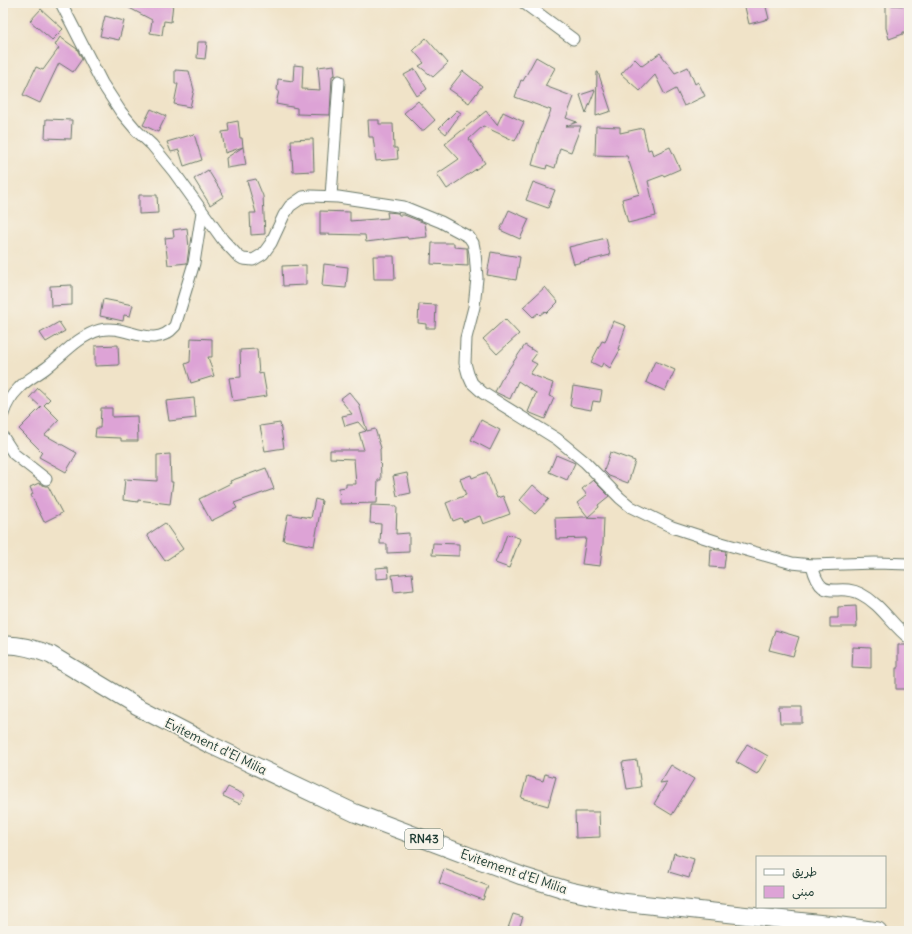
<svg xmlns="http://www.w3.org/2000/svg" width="912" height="934" viewBox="0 0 912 934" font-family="Delius,'Playpen Sans Arabic',sans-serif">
  <rect width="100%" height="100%" fill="#f7f3e8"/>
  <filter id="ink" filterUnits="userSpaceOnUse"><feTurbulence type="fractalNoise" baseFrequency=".025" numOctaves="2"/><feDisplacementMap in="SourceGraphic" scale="8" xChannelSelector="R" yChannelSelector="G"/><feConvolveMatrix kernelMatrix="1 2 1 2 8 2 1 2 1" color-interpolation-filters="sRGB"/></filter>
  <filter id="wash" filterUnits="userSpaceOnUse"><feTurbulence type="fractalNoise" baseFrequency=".012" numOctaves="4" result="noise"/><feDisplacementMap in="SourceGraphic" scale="16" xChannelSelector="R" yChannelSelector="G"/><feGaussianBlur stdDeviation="0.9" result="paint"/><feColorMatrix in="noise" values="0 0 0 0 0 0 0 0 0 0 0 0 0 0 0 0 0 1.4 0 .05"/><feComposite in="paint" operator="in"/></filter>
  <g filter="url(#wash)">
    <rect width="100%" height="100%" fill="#f0e3c8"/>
    <g id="blocks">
      <g fill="#dda3d6">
        <polygon points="120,3 173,3 171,22 164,21 162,35 150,33 152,20"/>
        <polygon points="744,3 765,3 769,19 749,24"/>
        <polygon points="886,5 909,6 909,32 903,32 903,34 889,39 886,28"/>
        <polygon points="41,9 63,29 52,40 30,21"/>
        <polygon points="105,16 124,21 119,40 100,36"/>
        <polygon points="60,37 77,49 82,59 73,72 59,63 40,103 23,95 36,67 43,70 59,48 55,45"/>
        <polygon points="426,38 448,63 433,77 419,66 424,63 413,50"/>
        <polygon points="198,42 207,42 205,59 197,58"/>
        <polygon points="660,53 675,73 688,67 695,84 698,82 705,96 684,106 676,89 665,95 655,75 640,91 621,74 635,59 642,66"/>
        <polygon points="536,57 555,68 545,86 574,97 566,118 577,122 566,126 581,126 571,152 560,148 555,168 547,165 546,169 532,165 539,140 551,110 515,97 521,80 523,81"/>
        <polygon points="294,65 303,66 302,89 320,90 318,67 334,65 335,75 332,76 330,115 297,114 297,108 276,104 279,91 277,91 278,79 293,81"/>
        <polygon points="415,69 427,89 417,96 404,75"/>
        <polygon points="175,70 189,71 194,90 190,107 174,104 178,84 175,84"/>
        <polygon points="463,71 482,86 469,103 449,89"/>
        <polygon points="597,72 598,72 611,111 596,116"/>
        <polygon points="595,90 586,113 580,95"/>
        <polygon points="418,101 435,120 424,130 421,130 404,113"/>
        <polygon points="151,109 166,116 158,132 143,125"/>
        <polygon points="457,110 461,113 446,134 439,128"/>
        <polygon points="486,111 497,125 503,112 524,122 515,141 483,126 469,139 485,163 447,189 437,174 459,159 445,144"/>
        <polygon points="46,119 72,120 71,139 45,138"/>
        <polygon points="368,120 379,120 379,124 393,124 394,148 397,148 398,159 376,161 373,137 369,137"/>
        <polygon points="238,121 240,138 242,138 243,147 225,153 222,132 229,131 228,123"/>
        <polygon points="596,126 620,127 620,133 643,128 648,150 651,149 653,155 670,147 680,169 664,176 664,175 648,181 656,216 628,223 622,199 640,194 627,156 595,155"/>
        <polygon points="194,134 202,160 184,166 179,150 171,152 167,142"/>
        <polygon points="313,139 314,171 293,172 291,140"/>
        <polygon points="243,147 246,165 227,168 226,158"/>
        <polygon points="208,170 224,196 210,205 194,179"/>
        <polygon points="256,179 263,196 265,234 251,235 250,213 256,213 247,181"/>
        <polygon points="533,182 555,190 548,208 526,200"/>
        <polygon points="139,195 157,195 158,213 139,214"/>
        <polygon points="509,210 529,219 520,239 500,230"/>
        <polygon points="320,211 350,212 350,221 388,218 387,212 398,213 399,215 404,215 425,223 427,237 408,239 407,237 366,242 365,235 320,234"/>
        <polygon points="187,228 189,248 187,263 168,265 165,238 174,237 173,230"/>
        <polygon points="606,238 610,255 574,264 569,247"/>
        <polygon points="432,243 454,243 454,247 467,248 468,266 431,264"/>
        <polygon points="491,252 520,257 516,280 487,275"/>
        <polygon points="373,256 394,256 395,279 374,279"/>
        <polygon points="324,264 348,267 346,288 322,286"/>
        <polygon points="306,265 306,285 283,286 282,266"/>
        <polygon points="72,285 72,305 51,306 50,286"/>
        <polygon points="545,287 558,302 547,313 545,311 540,315 538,313 533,317 523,307"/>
        <polygon points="103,299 133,305 130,316 124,315 123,321 100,316"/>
        <polygon points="419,304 436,305 435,328 426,328 426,324 418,323"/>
        <polygon points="505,319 519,334 497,354 483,339"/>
        <polygon points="613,321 626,326 618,349 620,350 610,368 603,363 601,367 591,362 602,341 605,342"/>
        <polygon points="59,322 65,331 46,342 40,333"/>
        <polygon points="191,338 212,339 212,357 208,357 214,376 191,383 185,364 190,362"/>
        <polygon points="118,345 119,365 95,366 95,346"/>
        <polygon points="525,345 537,353 531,361 537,364 530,374 553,383 549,396 554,398 545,419 528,412 536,393 518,381 510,399 495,392 501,380"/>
        <polygon points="257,349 259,374 263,373 267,396 233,401 229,378 241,377 240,350"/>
        <polygon points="655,361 675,370 665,391 646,382"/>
        <polygon points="573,386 602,391 600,402 593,401 591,410 570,406"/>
        <polygon points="38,388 50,399 44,405 59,420 45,435 77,453 66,472 39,457 42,452 19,429 41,407 30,397"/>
        <polygon points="349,392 359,404 367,431 375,429 381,448 380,449 381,480 378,480 377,503 340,504 339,488 346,487 346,484 356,484 354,459 330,458 330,450 364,450 359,433 366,431 358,422 345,426 342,416 352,414 340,399"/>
        <polygon points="194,398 196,418 169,421 166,401"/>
        <polygon points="101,408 112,408 112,417 137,416 138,441 121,441 121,438 95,437 96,428 100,428"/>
        <polygon points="481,420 500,430 490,450 471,440"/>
        <polygon points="280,423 284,448 265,451 260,426"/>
        <polygon points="610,452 635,461 628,483 609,476 604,471"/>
        <polygon points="170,454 171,482 173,482 170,504 138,500 138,502 123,500 125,479 157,481 157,455"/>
        <polygon points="556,455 575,463 567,480 549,472"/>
        <polygon points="266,468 274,489 234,503 237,508 211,521 199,499 231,483 230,481"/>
        <polygon points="487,472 497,498 503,496 510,514 483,524 480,516 463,522 461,518 453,521 446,503 466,495 460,479 471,475 472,478"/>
        <polygon points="407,473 411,493 397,496 393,476"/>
        <polygon points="593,480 609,496 598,505 599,507 588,517 577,503 587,495 582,489"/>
        <polygon points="39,483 45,486 48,486 62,513 44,522 31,495 33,494 30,487"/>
        <polygon points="533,485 549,499 535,514 520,500"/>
        <polygon points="315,499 322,501 314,546 283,540 288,514 311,518"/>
        <polygon points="371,505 397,506 396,534 409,533 409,552 387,553 387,544 380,544 381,524 370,523"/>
        <polygon points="583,517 604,518 603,544 600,566 582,564 586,538 556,539 555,518"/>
        <polygon points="165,523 183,549 165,561 147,535"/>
        <polygon points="507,534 519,538 520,539 509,568 495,563 499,553 500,554"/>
        <polygon points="433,543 459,544 459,556 432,555"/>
        <polygon points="711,549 726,551 724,568 710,567"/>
        <polygon points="388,567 389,578 376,579 376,568"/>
        <polygon points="412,573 414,590 394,592 392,575"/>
        <polygon points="856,606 857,627 830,627 830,618 838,618 838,607"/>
        <polygon points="775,630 799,637 793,656 769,650"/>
        <polygon points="898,645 908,645 909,689 896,689 896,668 898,668"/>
        <polygon points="853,647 871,648 871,668 852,667"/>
        <polygon points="779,707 802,707 802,723 780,723"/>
        <polygon points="747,744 768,756 757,774 736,762"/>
        <polygon points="637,760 641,787 627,789 622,762"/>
        <polygon points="671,765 694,779 672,815 654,804 667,782 660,783"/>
        <polygon points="545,774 556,777 548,806 521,798 527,776 543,781"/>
        <polygon points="228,787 245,795 240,804 223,796"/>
        <polygon points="575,812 599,812 600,837 576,838"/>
        <polygon points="674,853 694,859 689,878 669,872"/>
        <polygon points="444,869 488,886 483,900 439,883"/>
        <polygon points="513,914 523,917 518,931 507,931"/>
      </g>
    </g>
  </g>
  <g filter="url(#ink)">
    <use href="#blocks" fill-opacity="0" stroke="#687768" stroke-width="1"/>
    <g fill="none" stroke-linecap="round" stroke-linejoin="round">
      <defs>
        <g id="street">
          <polyline points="61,3 102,83 121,112 137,131 152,145 174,172 223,240 238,256 243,259 253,260 263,254 271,243 284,215 290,206 303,197 311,196 338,197 404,207 441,222 469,237 473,243 475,253 477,278 474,307 466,338 465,363 468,374 472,383 483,393 557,439 585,462 620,498 631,507 672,527 718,542 792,563 812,565 875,563 909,564"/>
          <polyline points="524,3 573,39"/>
          <polyline points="331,196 339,81"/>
          <path d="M3 414C6 404 11 396 19 388 26 380 37 375 46 368 63 355 78 336 100 330 126 323 153 352 175 326L194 263 202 212"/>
          <polyline points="3,437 14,454 46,479"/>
          <path d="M812 565C822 606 836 581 861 594 881 604 892 625 909 638"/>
        </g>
        <path id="primary" d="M3 645C20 644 36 649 51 655L134 705 211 745 355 813 522 876 570 891 621 902 834 925 878 931"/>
      </defs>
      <use href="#street" stroke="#687768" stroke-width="13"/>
      <use href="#primary" stroke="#687768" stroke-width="19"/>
      <use href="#street" stroke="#fff" stroke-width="11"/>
      <use href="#primary" stroke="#fff" stroke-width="17"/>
    </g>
  </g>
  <g text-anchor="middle" stroke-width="3.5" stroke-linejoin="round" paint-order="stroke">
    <rect fill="#f7f3e8" stroke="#60746a" stroke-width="1" x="405" y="829" width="38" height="20" rx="3"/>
    <g font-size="12" font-weight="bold" fill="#1f3d34">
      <text x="424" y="843">RN43</text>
    </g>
    <g font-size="13" fill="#1f3d34" stroke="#f7f3e8">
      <text transform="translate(216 746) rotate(26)" y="5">Evitement d'El Milia</text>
      <text transform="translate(514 871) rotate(19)" y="5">Evitement d'El Milia</text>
    </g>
  </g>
  <rect width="912" height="934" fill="none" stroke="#f7f3e8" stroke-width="16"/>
  <rect x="756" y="856" width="130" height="52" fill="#f7f3e8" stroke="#a1aaa0"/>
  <rect x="764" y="869" width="20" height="6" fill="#ffffff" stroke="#a1aaa0"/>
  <text x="792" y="876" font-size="12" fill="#1f3d34">طريق</text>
  <rect x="764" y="886" width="20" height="12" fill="#dda3d6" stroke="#a1aaa0"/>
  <text x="792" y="896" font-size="12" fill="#1f3d34">مبنى</text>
</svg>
